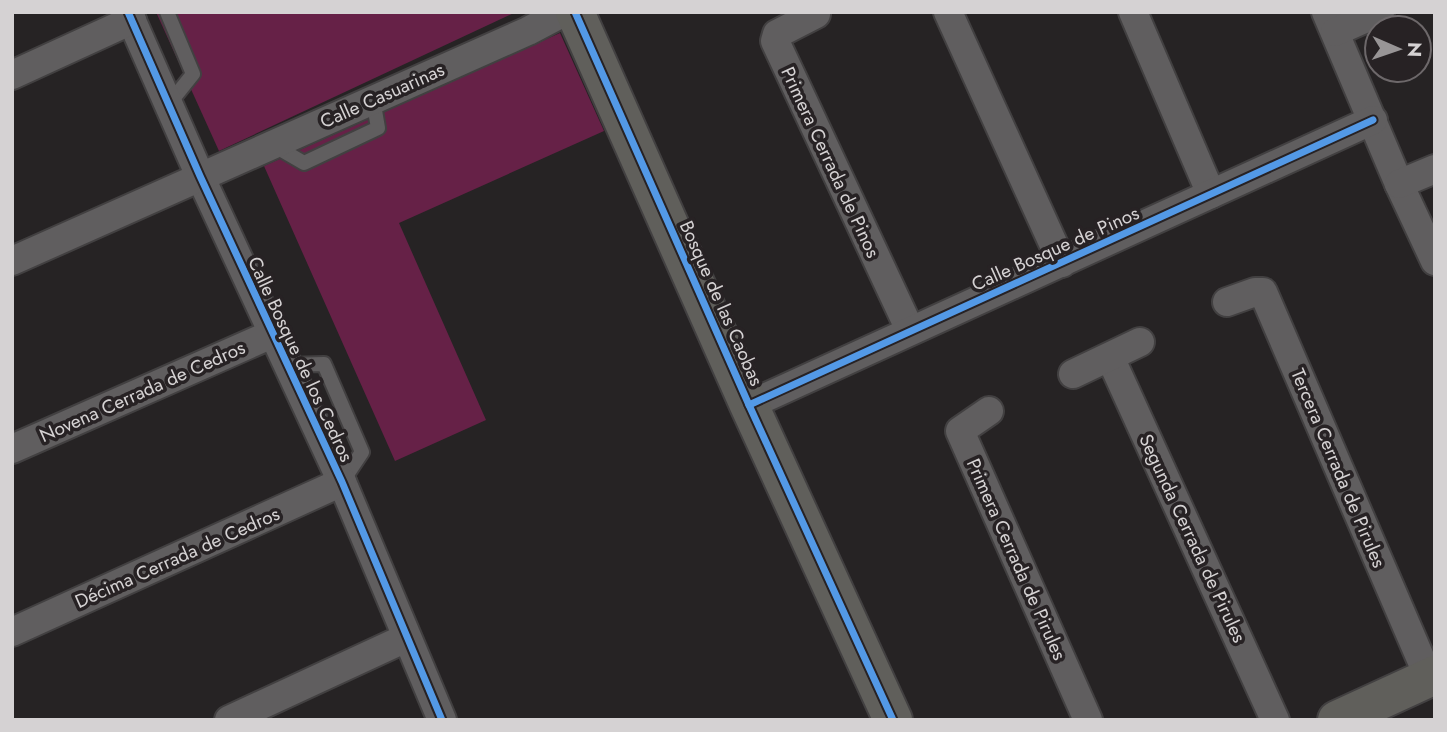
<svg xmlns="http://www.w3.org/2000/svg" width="1447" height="732" viewBox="0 0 1447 732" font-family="Jost,sans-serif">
  <rect width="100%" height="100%" fill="#262324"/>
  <g fill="#662147">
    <polygon points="156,12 516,12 219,151"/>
    <polygon points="560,33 604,131 399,223 486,420 395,461 264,166"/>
  </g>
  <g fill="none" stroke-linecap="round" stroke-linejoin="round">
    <defs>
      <g id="lane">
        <polyline points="167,12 193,74 169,104"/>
        <polyline points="273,145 304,163 378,128 373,99"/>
        <polyline points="287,365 324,364 362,452 342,482"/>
      </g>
      <g id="street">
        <polyline points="128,12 200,176 342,482 442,720"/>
        <polyline points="948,12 1062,263"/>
        <polyline points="1133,12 1211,194"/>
        <polyline points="1326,12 1399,184 1435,261"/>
        <polyline points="816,14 777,34 775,41 910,330"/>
        <polyline points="1335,32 1380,12"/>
        <polyline points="12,75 132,20"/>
        <polyline points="1399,184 1435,169"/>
        <polyline points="12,261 528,31 564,12"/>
        <polyline points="1227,302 1255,292 1263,292 1429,678"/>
        <polyline points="1110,357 1275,720"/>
        <polyline points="1073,374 1140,342"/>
        <polyline points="749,405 1373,120"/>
        <polyline points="989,411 960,431 1088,720"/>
        <polyline points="12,449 272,334"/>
        <polyline points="12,632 342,482"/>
        <polyline points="229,720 406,638"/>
      </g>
      <g id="secondary">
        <polyline points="575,12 749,405 893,720"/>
        <polyline points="1337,720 1435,675"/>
      </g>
    </defs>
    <use href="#lane" stroke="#424041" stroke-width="18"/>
    <use href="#street" stroke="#424041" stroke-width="32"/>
    <use href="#secondary" stroke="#424041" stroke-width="42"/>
    <use href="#lane" stroke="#605e5f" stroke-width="14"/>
    <use href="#street" stroke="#605e5f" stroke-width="28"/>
    <use href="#secondary" stroke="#605f5b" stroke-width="38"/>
    <defs>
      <g id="cycleway">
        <polyline points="128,12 200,176 342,482 442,720"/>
        <polyline points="575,12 749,405 893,720"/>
        <polyline points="749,405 1373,120"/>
      </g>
    </defs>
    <use href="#cycleway" stroke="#272224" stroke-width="11"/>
    <use href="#cycleway" stroke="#5399e6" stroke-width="7"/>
  </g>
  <g text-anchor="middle" stroke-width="7" stroke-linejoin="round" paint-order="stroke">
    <g font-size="19" fill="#d5d2d3" stroke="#272224">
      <text transform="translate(382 95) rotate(-24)" y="7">Calle Casuarinas</text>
      <text transform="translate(831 162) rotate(65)" y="7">Primera Cerrada de Pinos</text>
      <text transform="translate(1055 248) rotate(-24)" y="7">Calle Bosque de Pinos</text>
      <text transform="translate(722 303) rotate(66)" y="7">Bosque de las Caobas</text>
      <text transform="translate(301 359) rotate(65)" y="7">Calle Bosque de los Cedros</text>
      <text transform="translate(142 391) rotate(-24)" y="7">Novena Cerrada de Cedros</text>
      <text transform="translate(1339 468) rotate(67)" y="7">Tercera Cerrada de Pirules</text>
      <text transform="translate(1193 538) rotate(65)" y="7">Segunda Cerrada de Pirules</text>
      <text transform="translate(177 557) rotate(-24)" y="7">Décima Cerrada de Cedros</text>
      <text transform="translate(1017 559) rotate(66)" y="7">Primera Cerrada de Pirules</text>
    </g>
  </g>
  <rect width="1447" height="732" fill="none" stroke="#d5d2d3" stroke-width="28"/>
  <g transform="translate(1398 49) rotate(92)"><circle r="33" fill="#272224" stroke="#6d686a" stroke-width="2"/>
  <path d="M0-5L12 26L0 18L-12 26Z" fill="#989596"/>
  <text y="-10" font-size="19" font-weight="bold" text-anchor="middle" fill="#d5d2d3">N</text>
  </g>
</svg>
